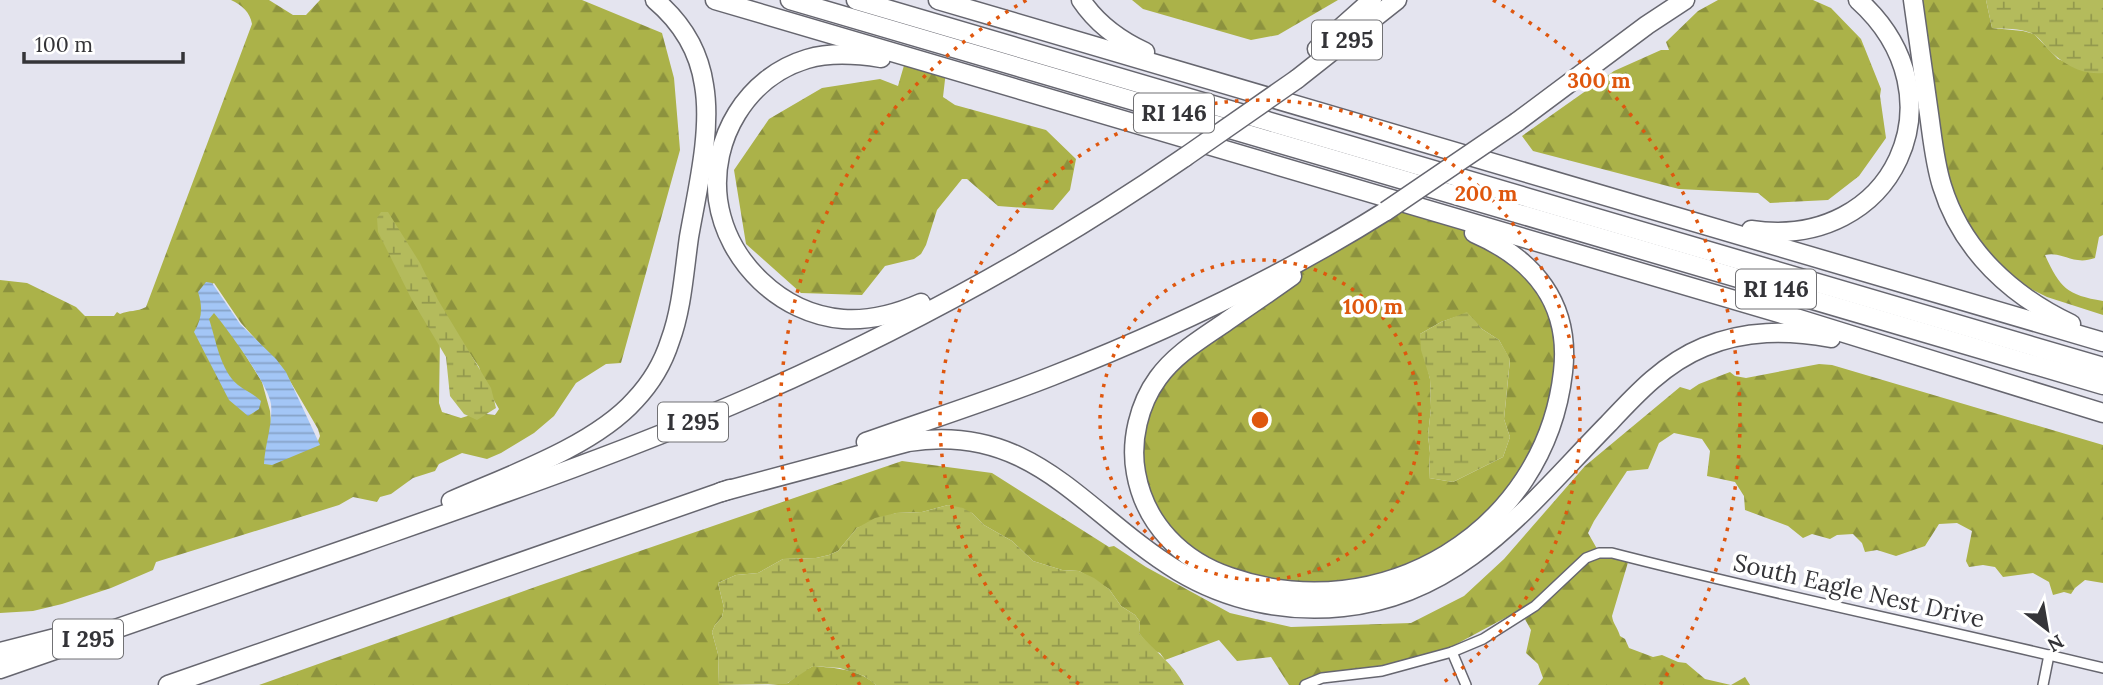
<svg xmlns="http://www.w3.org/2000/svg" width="2103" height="685" viewBox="0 0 2103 685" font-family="Lora,serif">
  <defs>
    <pattern id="forest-firs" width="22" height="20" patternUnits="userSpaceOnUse" patternTransform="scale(1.75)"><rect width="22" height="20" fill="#abb249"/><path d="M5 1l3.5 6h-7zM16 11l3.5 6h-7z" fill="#8c923e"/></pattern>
    <pattern id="wetland-marsh" width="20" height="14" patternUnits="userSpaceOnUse" patternTransform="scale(1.75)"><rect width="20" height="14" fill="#b4bb5c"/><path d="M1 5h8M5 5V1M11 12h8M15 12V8" fill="none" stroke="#93994d"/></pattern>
    <pattern id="water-rules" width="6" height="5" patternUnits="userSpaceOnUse" patternTransform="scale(1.75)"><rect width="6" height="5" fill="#a3c6f6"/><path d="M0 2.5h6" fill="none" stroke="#86a2c8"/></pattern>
  </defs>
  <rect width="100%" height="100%" fill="#e4e4ef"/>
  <g fill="url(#forest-firs)" fill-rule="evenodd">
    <path d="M231 0H269L293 15H306L320 0H582L662 33 674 78 680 150 621 363 606 364 576 383 554 416 534 433 501 453 487 459 462 453 439 464 435 471 413 478 391 494 380 497 377 502 353 497 339 505 156 562 153 570 111 588 62 604 33 611 0 613V280L27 283 76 307 85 316H114L117 312 120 314C129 310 137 312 146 307L252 24C250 12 242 5 231 0ZM214 283 241 323 283 369 318 429 320 436 316 446 274 457 270 411 262 382 216 308 208 286ZM440 337 461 341 479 367 484 383 499 409 495 415 477 413 461 418 442 412 439 403Z"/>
    <polygon points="1132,0 1338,0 1278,35 1251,40 1143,9"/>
    <polygon points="1718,0 1813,0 1831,8 1861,39 1881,89 1880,96 1886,138 1859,176 1828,200 1770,203 1758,193 1679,189 1533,151 1522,136 1614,71 1661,50 1669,50 1666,42 1698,11"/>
    <path d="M1912 0H1986L1992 28 2023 31 2034 34 2058 59 2095 73H2103V235L2099 237 2095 258C2073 266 2063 251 2045 255 2060 288 2067 295 2103 301V315L2047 297 2023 285 2018 289 1953 216Z"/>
    <polygon points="905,62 946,71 943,97 955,105 1046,130 1076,159 1070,190 1053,210 998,206 967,179 962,179 937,210 926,245 921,254 914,259 885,266 862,295 801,293 746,244 734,170 769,119 822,88 880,79 898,86"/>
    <path d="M1403 203 1429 212 1504 248 1554 312 1557 392 1517 481 1472 532 1412 569 1306 590 1199 563 1143 505 1136 412 1195 339ZM1467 313 1482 329 1499 340 1510 360 1504 419 1510 437 1503 457 1453 482 1429 478 1430 453 1428 435 1431 408 1430 379 1420 334 1441 322Z"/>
    <path d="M1819 364 1832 365 2103 445V583L2085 580 2075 588 2071 594 2064 592 2053 595 2049 582 2033 573 2003 577 1995 567 1983 565 1969 567 1966 561 1972 531 1957 523 1939 524 1925 546 1896 556 1877 550 1865 552 1862 543 1853 534 1837 535 1830 539 1812 534 1803 538 1788 526 1745 510 1744 496 1735 482 1707 476 1710 451 1702 439 1674 433 1659 443 1648 469 1627 471 1594 521 1588 533 1600 554 1629 559 1612 616C1613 624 1618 628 1620 636L1625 639 1629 648 1653 657 1662 655 1678 662 1686 663 1705 679 1731 685 1745 677 1750 685H1538L1543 678 1538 664 1526 653 1531 630 1521 612 1518 611 1451 647 1387 665 1320 674 1301 685H1289L1271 657 1237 661 1219 640 1165 660 1160 653 1152 650 1139 633 1140 622 1135 615 1121 606 1109 589 1079 571 1062 570 1033 561 1012 541 984 525 972 513 948 505 922 512 896 513 857 528 838 551 829 555 816 558 783 559 758 573 736 575 718 583 724 608 722 617 715 625 712 632 718 654 719 685H259L538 586 902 461 992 473 1109 547 1114 546 1146 567 1230 613 1291 627 1411 623 1464 596 1504 559 1585 466 1680 387 1690 390 1699 384 1730 372 1735 376 1746 378Z"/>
    <path d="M813 666C835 668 860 669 876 685H768L788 683 797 675Z"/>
  </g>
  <g fill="url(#wetland-marsh)">
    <path d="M1986 0H2103V73C2081 75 2063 64 2048 49 2043 43 2038 36 2031 33 2020 28 2004 29 1992 28Z"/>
    <polygon points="381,212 388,212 420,263 438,300 491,388 496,408 477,420 464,414 450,396 446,357 412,300 378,232 377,218"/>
    <polygon points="1467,312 1482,329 1499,340 1510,359 1504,419 1510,437 1503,457 1453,482 1429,478 1430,453 1428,435 1431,408 1430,379 1421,350 1420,334 1441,322"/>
    <path d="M948 505 963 508 972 513 984 525 1012 541 1033 561 1062 570 1079 571 1094 578 1109 589 1121 606 1135 615 1140 622 1139 633C1154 651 1174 664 1184 685H876L864 676 840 668 813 666 786 684 719 685 718 654 712 632 715 625 722 617 724 608 718 583 736 575 758 573 783 559 816 558 829 555 838 551 857 528 875 518 896 513 922 512Z"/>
  </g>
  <path fill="url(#water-rules)" d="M206 282 212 283 240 324 276 359 286 372 320 445 272 465 264 464C265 444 273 424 271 404 268 384 228 330 214 313L209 319C216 340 220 370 238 385 246 391 254 394 261 401L259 409 248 416 229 400 194 332C202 319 203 307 198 292Z"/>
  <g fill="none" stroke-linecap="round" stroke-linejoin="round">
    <defs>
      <g id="street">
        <polyline points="1452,652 1466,685"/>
        <path d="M1305 685 1322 678 1382 671 1452 652 1483 639 1535 606 1586 558 1599 553H1612C1775 595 1940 628 2103 668"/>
        <polyline points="2043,685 2049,655"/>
      </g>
      <g id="highway">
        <polyline points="715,0 1799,319 2103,413"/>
        <polyline points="790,0 2103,385"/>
        <polyline points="856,0 2103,367"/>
        <polyline points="938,0 2103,342"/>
        <path d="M1081 0C1097 24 1119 40 1145 52"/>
        <path d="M1913 0C1918 36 1923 71 1928 107 1932 133 1934 161 1942 186 1962 251 2012 296 2071 324"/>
        <polyline points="1317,49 1372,0"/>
        <path d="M881 58C856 54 831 52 807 59 747 77 710 139 718 200 727 262 781 314 843 319 871 321 896 314 921 303"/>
        <polyline points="1297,79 1397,0"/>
        <polyline points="1517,122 1647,25 1685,0"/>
        <path d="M1751 230C1894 251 1965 96 1858 0"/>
        <path d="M1292 276C1271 291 1249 306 1227 321 1203 338 1176 353 1158 378 1139 404 1130 441 1136 473 1145 524 1182 561 1230 577 1381 630 1545 532 1563 372 1571 304 1534 259 1474 233"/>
        <path d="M866 442C928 420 991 400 1052 376 1167 331 1281 277 1386 211"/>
        <path d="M721 492 908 442C1034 422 1084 514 1178 571 1228 601 1286 613 1343 607 1463 595 1530 503 1609 423 1637 393 1665 363 1704 347 1745 330 1787 330 1831 338"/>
        <path d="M451 501C508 476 594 446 635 400 651 383 663 363 670 341 682 309 684 272 689 237 697 191 712 131 704 85 699 51 681 22 655 0"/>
        <polyline points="0,652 63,636"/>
        <path d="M0 669C121 627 242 585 363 543 494 497 625 452 753 396 903 330 1050 250 1185 157"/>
        <polyline points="168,685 730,489"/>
      </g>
    </defs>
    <use href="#street" stroke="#66666f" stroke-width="12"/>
    <use href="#highway" stroke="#66666f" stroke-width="21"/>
    <use href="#street" stroke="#fff" stroke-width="9"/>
    <use href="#highway" stroke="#fff" stroke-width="18"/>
    <defs>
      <g id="highway-bridge">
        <polyline points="1185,157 1297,79"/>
        <polyline points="1386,211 1517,122"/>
      </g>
    </defs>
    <use href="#highway-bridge" stroke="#66666f" stroke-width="21" stroke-linecap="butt"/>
    <use href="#highway-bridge" stroke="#fff" stroke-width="18"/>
  </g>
  <g fill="none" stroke="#df570e" stroke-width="3.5" stroke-dasharray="3.5 7">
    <circle cx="1260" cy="420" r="160"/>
    <path d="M1079 684A320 320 0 1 1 1441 684"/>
    <path d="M860 685A480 480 0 0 1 1027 0M1493 0A480 480 0 0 1 1660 685"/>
  </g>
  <g text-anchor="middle" stroke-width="7" stroke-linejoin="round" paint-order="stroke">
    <g fill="#fff" stroke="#717174" stroke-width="2">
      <rect x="1312" y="20.5" width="70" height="39" rx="5"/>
      <rect x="1134" y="93.5" width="80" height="39" rx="5"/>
      <rect x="1736" y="269.5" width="80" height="39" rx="5"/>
      <rect x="658" y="402.5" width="70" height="39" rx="5"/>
      <rect x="53" y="619.5" width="70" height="39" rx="5"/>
    </g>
    <g font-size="23" font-weight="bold" fill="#343438">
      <text x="1347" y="48">I 295</text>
      <text x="1174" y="121">RI 146</text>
      <text x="1776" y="297">RI 146</text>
      <text x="693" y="430">I 295</text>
      <text x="88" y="647">I 295</text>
    </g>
    <g font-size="24" fill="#343438" stroke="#fff">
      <text transform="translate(1859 591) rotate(13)" y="8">South Eagle Nest Drive</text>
    </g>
  </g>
  <circle cx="1260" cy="420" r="10" fill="#df570e" stroke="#fff" stroke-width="3.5"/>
  <g font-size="21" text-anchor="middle" font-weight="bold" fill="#df570e" stroke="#fff" stroke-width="7" stroke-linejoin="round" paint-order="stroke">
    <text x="1599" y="88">300 m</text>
    <text x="1486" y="201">200 m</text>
    <text x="1373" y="314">100 m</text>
  </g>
  <g transform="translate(2047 629) rotate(149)" stroke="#ffffff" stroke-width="5" paint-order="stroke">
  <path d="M0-5L12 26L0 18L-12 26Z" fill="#343438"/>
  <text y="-10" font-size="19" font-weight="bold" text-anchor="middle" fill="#343438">N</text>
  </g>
  <path d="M24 52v10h159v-10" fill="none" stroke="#343438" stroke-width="3.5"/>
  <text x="35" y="52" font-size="21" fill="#343438" stroke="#ffffff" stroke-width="5" paint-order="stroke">100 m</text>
</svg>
